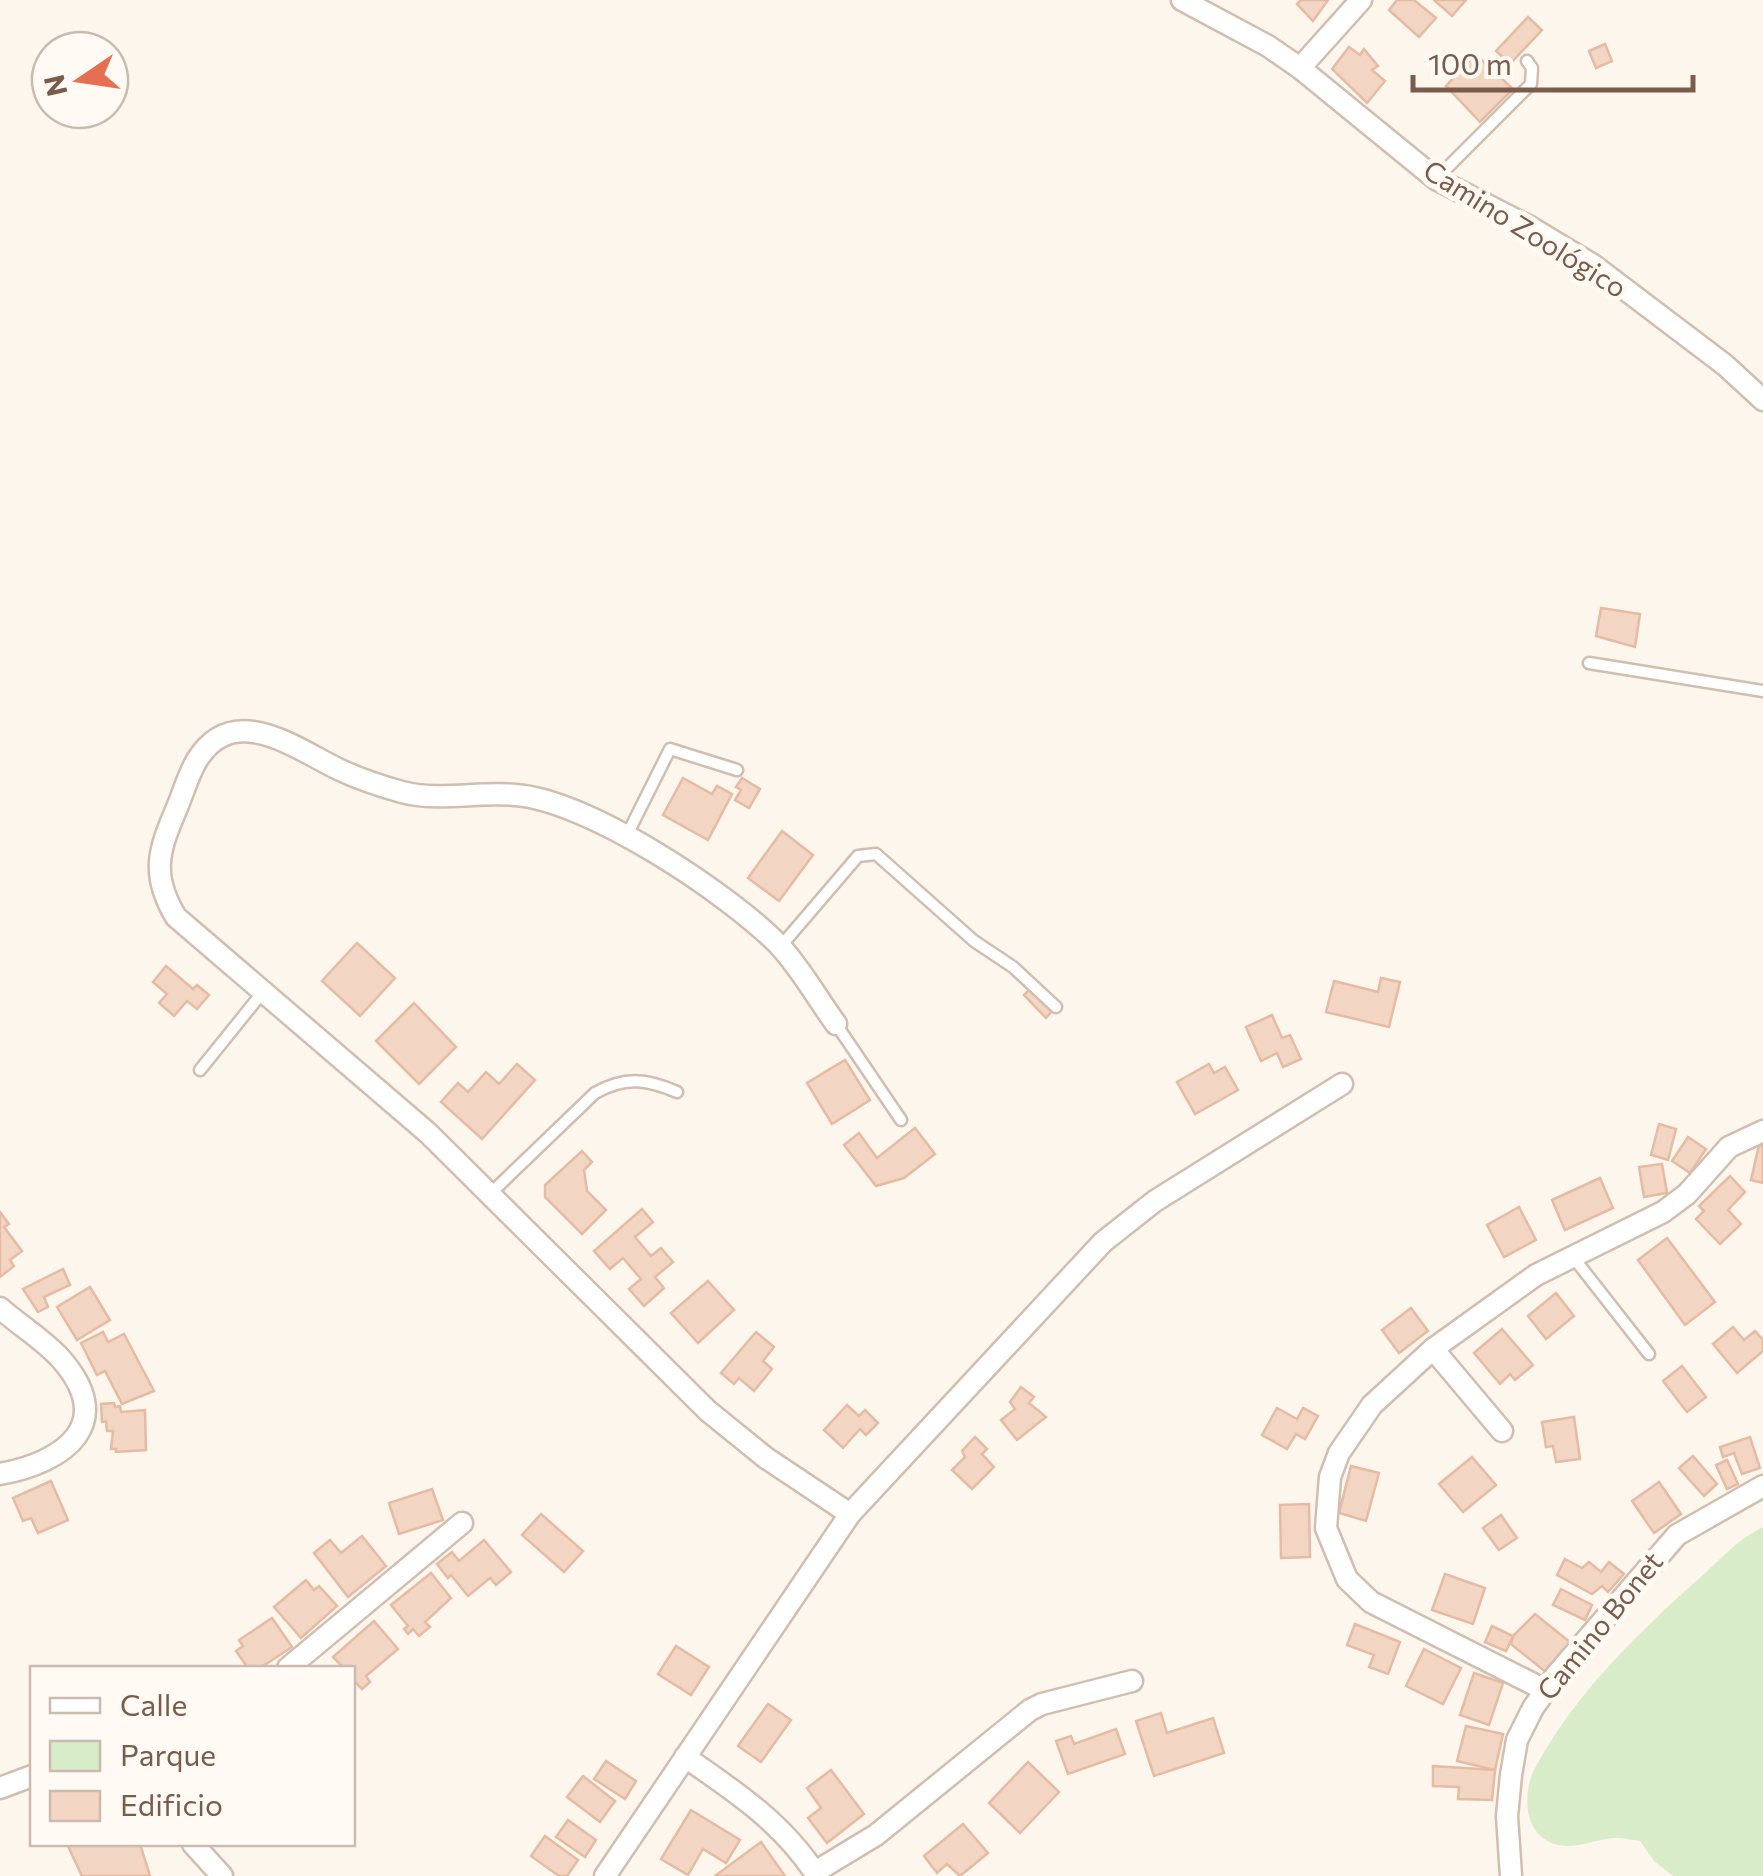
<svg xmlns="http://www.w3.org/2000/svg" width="1763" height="1876" viewBox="0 0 1763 1876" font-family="Commissioner,sans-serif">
  <rect width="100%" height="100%" fill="#fdf6ec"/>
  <path fill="#d8ecc9" d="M1763 1527V1876H1673L1654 1861 1640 1841C1633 1840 1624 1838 1617 1838 1592 1838 1568 1856 1543 1838 1523 1823 1524 1789 1535 1768 1577 1691 1639 1632 1704 1574 1724 1556 1738 1539 1763 1527Z"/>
  <g fill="#f3d5c3" stroke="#e6bba3" stroke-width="2.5">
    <polygon points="1301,0 1328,0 1313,21 1297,4"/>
    <polygon points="1397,0 1414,0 1436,18 1419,37 1389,10"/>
    <polygon points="1434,0 1466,0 1452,16"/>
    <polygon points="1528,17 1542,30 1510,64 1496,51"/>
    <polygon points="1605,44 1612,61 1596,68 1589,51"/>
    <polygon points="1349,47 1360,55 1364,49 1378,66 1372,70 1385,81 1367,103 1332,69"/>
    <polygon points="1475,54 1513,89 1480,122 1446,86"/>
    <polygon points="1601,608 1640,614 1635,647 1596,636"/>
    <polygon points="683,778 712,794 717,786 732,794 708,840 663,815"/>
    <polygon points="742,778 760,789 749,808 735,800 741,790 736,787"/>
    <polygon points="782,831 813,855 779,901 748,878"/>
    <polygon points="357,943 395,978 360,1016 322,981"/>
    <polygon points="166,966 193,989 197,985 209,995 197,1009 187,1001 174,1016 159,1003 167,994 153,982"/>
    <polygon points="1381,978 1400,982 1389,1027 1326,1012 1334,981 1378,992"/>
    <polygon points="1030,989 1052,1011 1046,1018 1024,995"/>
    <polygon points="414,1003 456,1047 419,1084 376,1041"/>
    <polygon points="1272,1015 1282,1038 1290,1035 1301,1059 1283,1067 1277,1053 1261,1061 1246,1027"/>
    <polygon points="845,1060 870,1100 832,1124 807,1083"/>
    <polygon points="517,1064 535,1080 482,1139 441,1102 458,1083 468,1092 486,1072 499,1084"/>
    <polygon points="1209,1064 1214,1073 1225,1067 1238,1090 1195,1114 1177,1082"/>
    <polygon points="1659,1124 1676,1129 1668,1160 1651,1155"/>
    <polygon points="915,1128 935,1154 904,1178 876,1186 844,1145 859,1133 877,1158"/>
    <polygon points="1688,1137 1706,1149 1690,1173 1672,1161"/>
    <polygon points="1759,1145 1763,1147 1763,1183 1751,1180"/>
    <polygon points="582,1151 592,1162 584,1170 587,1191 606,1210 582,1234 545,1197 545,1185"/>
    <polygon points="1662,1164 1667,1193 1644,1197 1639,1167"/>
    <polygon points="1730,1176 1745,1192 1728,1210 1741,1224 1720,1244 1696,1219 1704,1211 1699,1206"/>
    <polygon points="1600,1178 1613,1208 1565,1230 1552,1200"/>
    <polygon points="1519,1207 1536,1240 1504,1257 1487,1225"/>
    <polygon points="642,1209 653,1222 635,1237 651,1256 661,1248 673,1262 655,1277 664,1288 644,1306 629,1289 641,1279 623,1258 610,1269 594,1251"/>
    <polygon points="0,1212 9,1224 4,1227 22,1251 10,1260 14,1266 0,1277"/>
    <polygon points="1667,1238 1715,1302 1685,1325 1638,1260"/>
    <polygon points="63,1269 70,1285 44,1297 48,1307 38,1312 23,1289"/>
    <polygon points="708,1281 734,1310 698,1343 671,1313"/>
    <polygon points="90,1287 110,1320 77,1340 57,1307"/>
    <polygon points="1556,1293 1574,1316 1546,1339 1528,1316"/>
    <polygon points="1411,1308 1428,1331 1399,1353 1382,1330"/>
    <polygon points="1733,1327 1744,1340 1755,1331 1763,1340 1763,1351 1737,1373 1713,1344"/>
    <polygon points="1502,1329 1533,1365 1515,1380 1510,1374 1500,1384 1474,1353"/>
    <polygon points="103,1332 108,1342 124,1334 154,1391 122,1404 105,1371 97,1375 81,1343"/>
    <polygon points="756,1332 774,1347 763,1361 772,1369 754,1391 739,1378 734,1384 721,1373"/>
    <polygon points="1682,1366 1706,1397 1687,1412 1663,1381"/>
    <polygon points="1021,1387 1034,1397 1029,1403 1046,1417 1017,1440 1001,1420 1015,1409 1010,1402"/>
    <polygon points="114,1403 115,1407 120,1406 121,1412 145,1410 146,1450 116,1452 116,1449 111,1449 113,1431 107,1431 106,1421 102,1422 101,1404"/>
    <polygon points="847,1405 859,1416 865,1410 878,1423 866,1435 860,1429 843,1448 824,1430"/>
    <polygon points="1277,1408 1297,1419 1303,1408 1318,1416 1305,1439 1296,1434 1287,1449 1262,1435"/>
    <polygon points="1574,1417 1580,1459 1556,1462 1553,1446 1546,1447 1542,1422"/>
    <polygon points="975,1437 987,1449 982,1454 994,1467 972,1489 952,1470 965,1457 962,1451"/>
    <polygon points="1750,1437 1760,1468 1742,1474 1734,1453 1723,1457 1720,1447"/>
    <polygon points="1693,1456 1717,1484 1704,1496 1679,1468"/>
    <polygon points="1472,1457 1496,1485 1463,1512 1439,1484"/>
    <polygon points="1727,1460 1738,1484 1727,1489 1716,1465"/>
    <polygon points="1351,1466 1379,1473 1366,1521 1339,1513"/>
    <polygon points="51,1481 68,1520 38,1533 31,1518 23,1521 13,1498"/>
    <polygon points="1659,1482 1681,1514 1654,1533 1632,1501"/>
    <polygon points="432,1489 443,1520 399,1534 389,1503"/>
    <polygon points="1309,1504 1310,1557 1281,1558 1280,1505"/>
    <polygon points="541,1514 583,1551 564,1572 522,1535"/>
    <polygon points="1501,1515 1517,1538 1499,1550 1483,1528"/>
    <polygon points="362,1536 386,1566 348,1597 314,1553 330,1540 341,1553"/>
    <polygon points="484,1540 511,1572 496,1585 490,1578 468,1596 451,1575 448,1578 437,1564 452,1552 459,1561"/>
    <polygon points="1565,1559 1582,1568 1589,1562 1601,1572 1609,1562 1624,1574 1608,1592 1602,1586 1592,1594 1557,1575"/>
    <polygon points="431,1573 451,1598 425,1622 430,1627 419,1636 413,1629 408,1634 404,1629 408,1626 391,1605"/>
    <polygon points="1445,1574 1485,1588 1473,1624 1432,1610"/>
    <polygon points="306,1580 314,1590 319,1586 337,1606 301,1638 274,1607"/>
    <polygon points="1561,1589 1592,1605 1585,1620 1553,1605"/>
    <polygon points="1535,1614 1571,1643 1547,1673 1511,1644 1513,1636"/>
    <polygon points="272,1618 292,1647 260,1668 248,1668 236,1651 243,1646 239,1640"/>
    <polygon points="374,1621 398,1649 366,1676 370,1682 362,1689 352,1679 352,1668 344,1668 333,1657"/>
    <polygon points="1355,1624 1400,1642 1388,1674 1369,1667 1374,1655 1347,1645"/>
    <polygon points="1492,1626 1513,1636 1506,1651 1485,1642"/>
    <polygon points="676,1646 709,1667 691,1695 658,1674"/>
    <polygon points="1424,1649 1461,1668 1443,1704 1406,1686"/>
    <polygon points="1474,1673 1503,1683 1489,1725 1460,1715"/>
    <polygon points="768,1704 791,1720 761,1762 738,1746"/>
    <polygon points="1161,1713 1167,1733 1213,1718 1224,1753 1154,1776 1136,1721"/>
    <polygon points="1466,1726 1503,1734 1495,1770 1457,1761"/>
    <polygon points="1116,1729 1125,1754 1068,1774 1056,1741 1071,1736 1074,1744"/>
    <polygon points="606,1761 636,1781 625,1799 594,1779"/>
    <polygon points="1028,1762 1059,1792 1020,1833 989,1803"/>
    <polygon points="1433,1766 1495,1770 1492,1800 1458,1799 1459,1787 1433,1786"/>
    <polygon points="831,1770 864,1814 827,1843 808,1818 821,1808 807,1788"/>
    <polygon points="583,1776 615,1801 600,1822 567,1797"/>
    <polygon points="691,1810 740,1840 726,1863 703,1849 688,1875 661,1859"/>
    <polygon points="568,1820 596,1840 585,1857 556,1837"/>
    <polygon points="963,1824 988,1853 960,1876 947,1864 937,1873 924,1856"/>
    <polygon points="545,1836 578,1860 567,1876 559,1876 531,1856"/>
    <polygon points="761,1842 785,1876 715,1876"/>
    <polygon points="67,1844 140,1844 150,1876 82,1876"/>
  </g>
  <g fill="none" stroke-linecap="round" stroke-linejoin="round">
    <defs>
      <g id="service">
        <polyline points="1437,178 1531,84 1532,68 1527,61"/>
        <polyline points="1589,663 1763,691"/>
        <polyline points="626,837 670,749 737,770"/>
        <polyline points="781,946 858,856 876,854 974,941 1013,967 1056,1007"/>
        <polyline points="836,1024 901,1120"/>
        <polyline points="200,1070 262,993"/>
        <path d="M491 1193 595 1093C625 1076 647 1079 677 1092"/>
        <polyline points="1573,1257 1649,1354"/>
      </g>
      <g id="minor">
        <polyline points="1182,0 1268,46 1300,68 1436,179 1530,227 1593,265 1725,365 1763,400"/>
        <polyline points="1300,68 1361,0"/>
        <path d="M836 1024C817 998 800 967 778 944 726 892 589 801 516 795 479 791 439 802 402 792 380 786 359 779 338 769 295 748 234 701 197 760 188 775 183 794 176 810 158 852 151 875 176 917L428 1133 708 1411 766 1458 850 1514"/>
        <path d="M0 1308C19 1325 44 1340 61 1359 117 1423 66 1462 0 1474"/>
        <polyline points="1433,1349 1502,1431"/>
        <polyline points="288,1668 462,1523"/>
        <polyline points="1545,1690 1371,1602 1347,1579 1326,1528 1330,1477 1339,1453 1372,1405 1433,1349 1536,1275 1663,1212 1687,1194 1729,1147 1763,1131"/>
        <path d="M685 1757C736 1792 783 1823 817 1876"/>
        <polyline points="0,1788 32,1776"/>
        <polyline points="193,1844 222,1876"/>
        <polyline points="815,1872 876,1835 1030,1710 1042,1704 1132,1681"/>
        <polyline points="605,1876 850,1514 1103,1242 1155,1201 1342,1084"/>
        <polyline points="1511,1876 1507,1816 1511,1775 1517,1740 1533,1708 1557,1674 1677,1535 1763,1486"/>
      </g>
    </defs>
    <use href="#service" stroke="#d1beb0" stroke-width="15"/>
    <use href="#minor" stroke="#d1beb0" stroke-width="25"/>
    <use href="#service" stroke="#fff" stroke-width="10"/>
    <use href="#minor" stroke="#fff" stroke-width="20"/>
  </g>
  <g text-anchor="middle" stroke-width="10" stroke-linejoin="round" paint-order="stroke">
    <g font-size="28" fill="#7a5c4d" stroke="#fffaf3">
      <text transform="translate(1525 229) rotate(32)" y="10">Camino Zoológico</text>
      <text transform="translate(1600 1626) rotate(-51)" y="10">Camino Bonet</text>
    </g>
  </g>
  <rect x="30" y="1666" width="325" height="180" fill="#fffaf3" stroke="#cabbb1" stroke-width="2.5"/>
  <rect x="50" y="1698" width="50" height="15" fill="#ffffff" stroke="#cabbb1" stroke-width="2.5"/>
  <text x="120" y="1716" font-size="30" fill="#7a5c4d">Calle</text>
  <rect x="50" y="1741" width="50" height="30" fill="#d8ecc9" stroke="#cabbb1" stroke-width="2.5"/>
  <text x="120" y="1766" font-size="30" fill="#7a5c4d">Parque</text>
  <rect x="50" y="1791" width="50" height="30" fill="#f3d5c3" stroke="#cabbb1" stroke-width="2.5"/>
  <text x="120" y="1816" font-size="30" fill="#7a5c4d">Edificio</text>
  <g transform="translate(80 80) rotate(257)"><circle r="48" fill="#fffaf3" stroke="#cabbb1" stroke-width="2.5"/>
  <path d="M0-8L18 38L0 25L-18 38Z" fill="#e76f51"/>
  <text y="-15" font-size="28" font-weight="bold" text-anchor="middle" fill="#7a5c4d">N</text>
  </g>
  <path d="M1413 75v15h280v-15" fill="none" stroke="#7a5c4d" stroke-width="5"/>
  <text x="1428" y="75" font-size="30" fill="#7a5c4d" stroke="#fffaf3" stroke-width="8" paint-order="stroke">100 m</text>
</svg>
